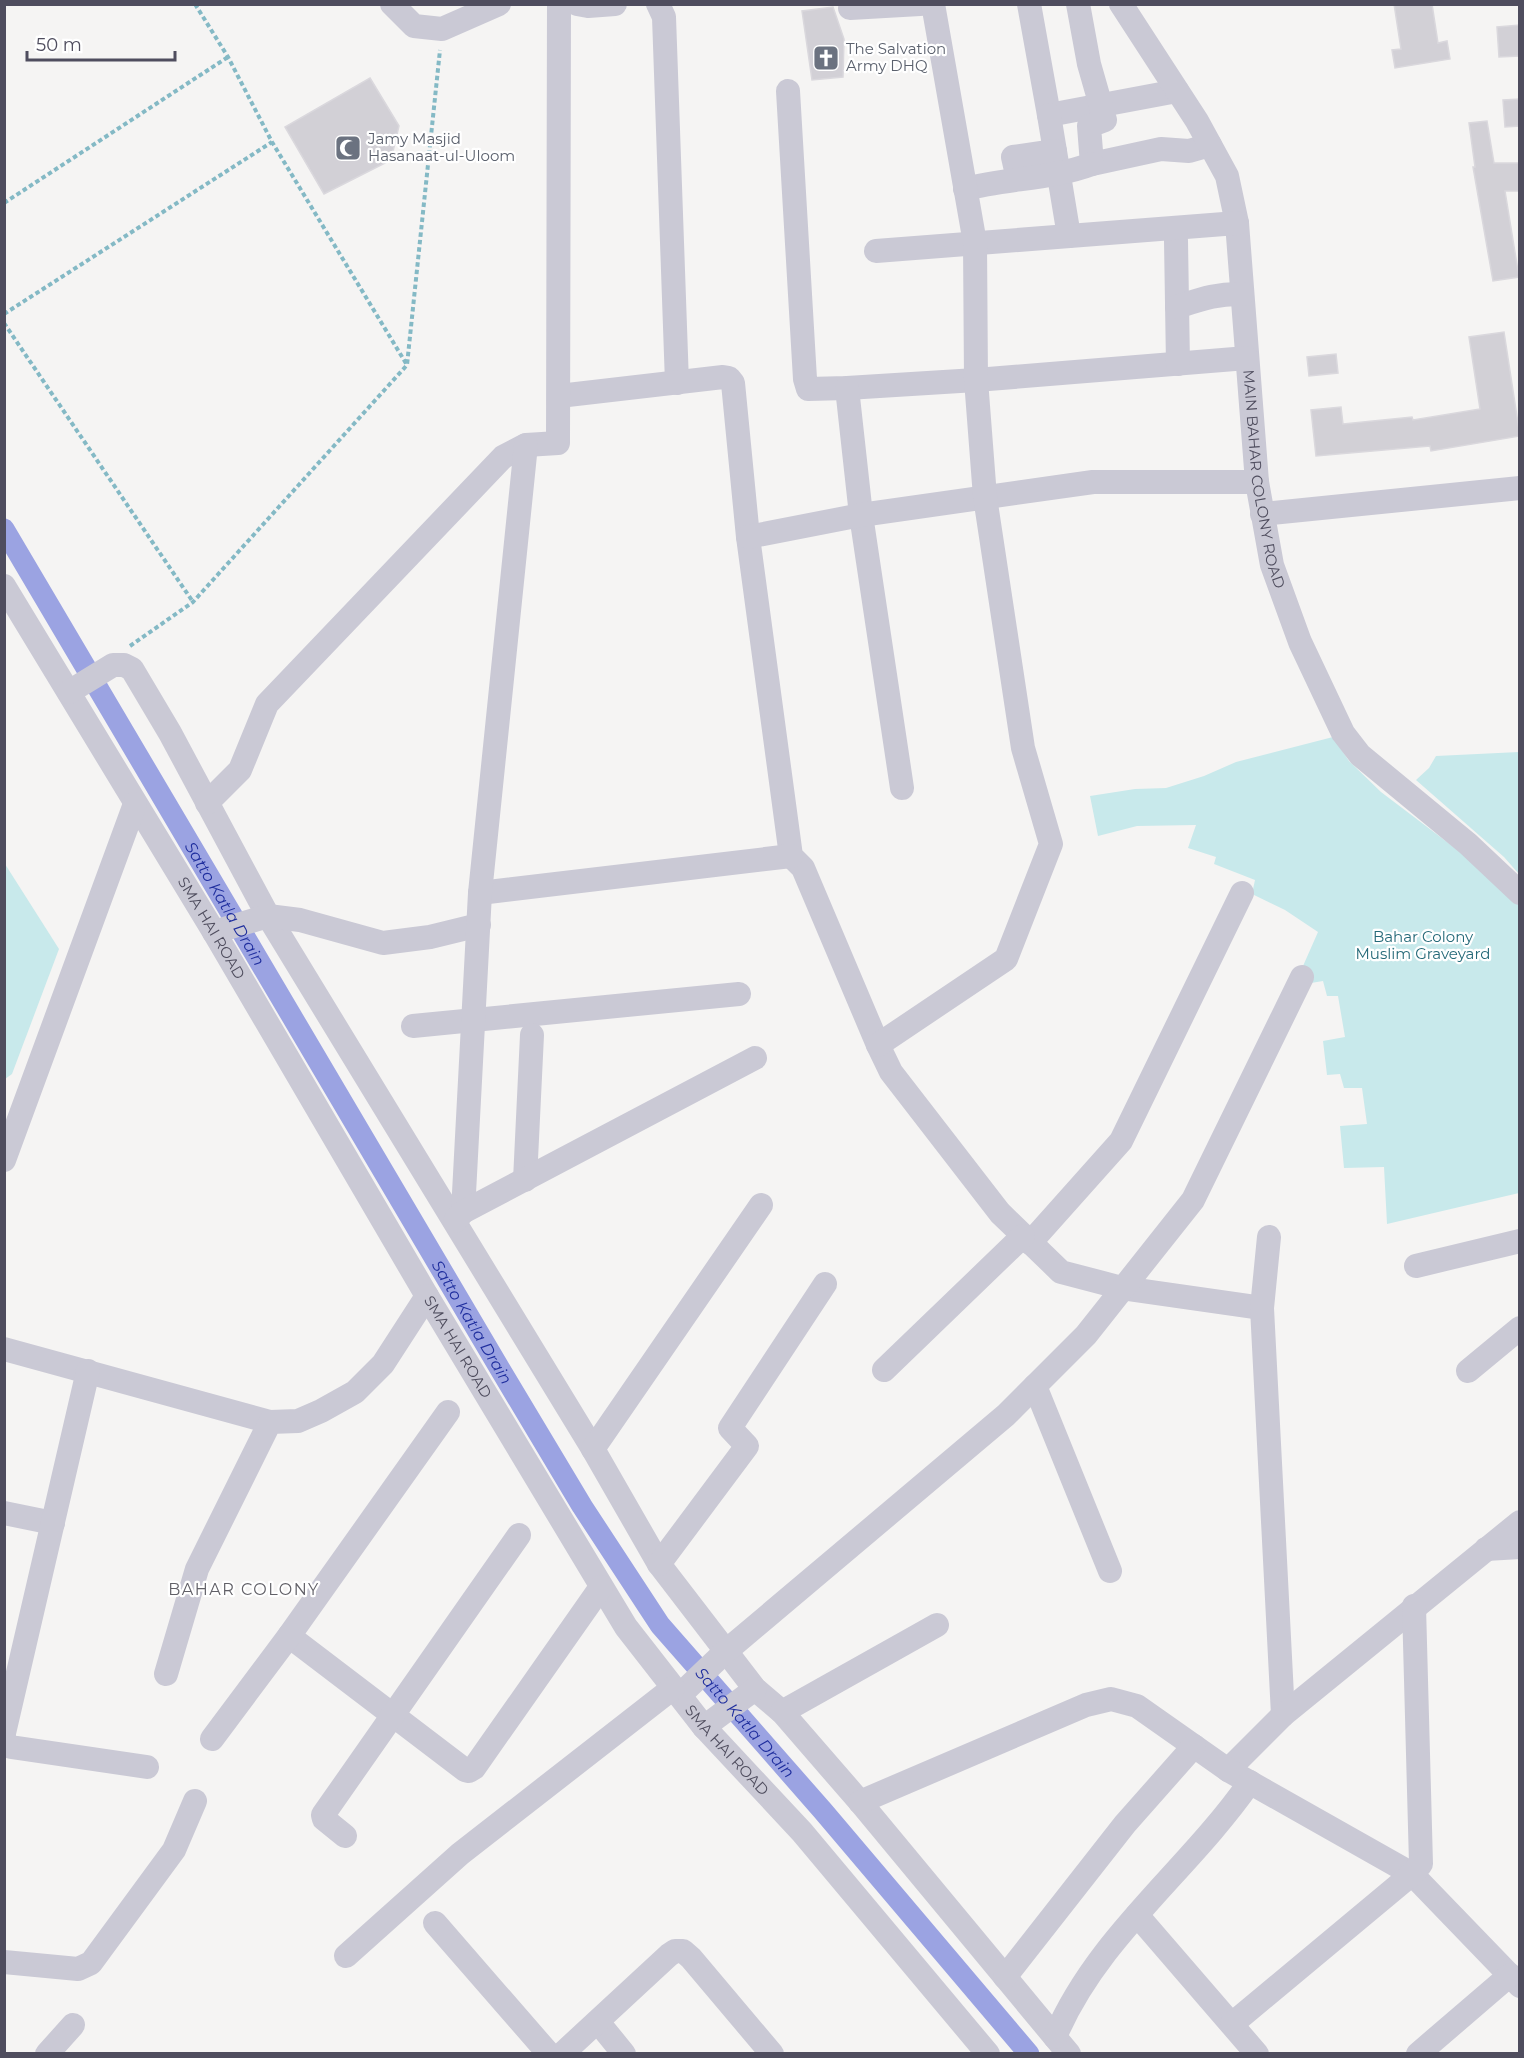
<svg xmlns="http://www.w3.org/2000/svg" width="1524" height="2058" viewBox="0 0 1524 2058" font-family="Montserrat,sans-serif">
  <rect width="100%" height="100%" fill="#f5f4f3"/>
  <g fill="#c8e9eb">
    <polygon points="1333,737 1349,761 1381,792 1480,867 1519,905 1519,1193 1387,1224 1384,1167 1344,1168 1340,1126 1367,1124 1362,1088 1344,1088 1340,1074 1327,1075 1323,1041 1345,1037 1338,996 1327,996 1323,981 1311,983 1303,966 1318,932 1285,910 1252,894 1255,880 1214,864 1216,857 1188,848 1196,825 1137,826 1098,836 1090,796 1135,789 1166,788 1204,776 1236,762"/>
    <polygon points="1519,752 1520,752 1519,874 1504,857 1416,780 1429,768 1436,756"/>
    <polygon points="5,864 59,949 12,1074 5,1079"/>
  </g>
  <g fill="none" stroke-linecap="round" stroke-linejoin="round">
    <path stroke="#9ba3e2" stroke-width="21" id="s1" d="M4 529 500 1369 582 1506 660 1625 823 1811 1029 2054"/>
  </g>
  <g fill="#d2d0d6" stroke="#dad8dd" stroke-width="1.5">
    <polygon points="1394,4 1432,4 1438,43 1447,41 1450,59 1395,68 1392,50 1401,49"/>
    <polygon points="833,7 844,39 843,77 812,80 802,11"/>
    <polygon points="1520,25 1520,56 1499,57 1497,27"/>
    <polygon points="370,78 399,126 391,160 324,194 285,127"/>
    <polygon points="1520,99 1520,126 1505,127 1503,100"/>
    <polygon points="1487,121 1494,163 1520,163 1520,191 1505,191 1519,277 1493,281 1473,167 1475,167 1469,123"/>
    <polygon points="1504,332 1520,436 1431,451 1430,446 1316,456 1311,410 1341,407 1343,424 1412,417 1413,420 1480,409 1469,337"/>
    <polygon points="1336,354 1338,373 1309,376 1307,357"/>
  </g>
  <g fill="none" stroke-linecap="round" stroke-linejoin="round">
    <g stroke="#84b9c5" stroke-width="4" stroke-dasharray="4.5 3" stroke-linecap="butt">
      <polyline points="195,4 228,57 272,142 407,365"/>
      <polyline points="4,203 228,57"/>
      <polyline points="4,314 272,142"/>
      <polyline points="4,323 193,602"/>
      <polyline points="130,646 193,602 407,365 440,50"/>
    </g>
    <g stroke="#cac9d5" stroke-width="24">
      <polyline points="392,4 414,26 442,29 499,4"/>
      <polyline points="577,4 588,6 615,4"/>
      <polyline points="658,4 664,17 677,383"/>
      <polyline points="1029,4 1049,115 1177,91"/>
      <polyline points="1078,4 1089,64 1105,120 1089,126 1092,164 1161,149 1189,151 1210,145"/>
      <path id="s2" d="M1121 4 1197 121 1227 176 1237 223 1257 482 1272 565 1300 642 1343 733 1360 755 1468 844 1520 893"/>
      <polyline points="850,8 920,4"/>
      <polyline points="788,91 805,379 808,389 847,388 976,380 1247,358"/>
      <polyline points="1049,115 1069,236"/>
      <polyline points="1018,179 1013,157 1055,151"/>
      <path d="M965 189C1007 178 1052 179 1092 164"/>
      <polyline points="1176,241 1178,364"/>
      <polyline points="876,251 1237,223"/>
      <path d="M1177 307C1199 300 1218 293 1242 294"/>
      <polyline points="847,388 861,515 902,788"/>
      <polyline points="559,396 723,377 729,378 733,383 748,537 791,856 803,868 878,1045 891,1072 1000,1213 1061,1272 1122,1288 1262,1308"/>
      <polyline points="1262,514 1520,488"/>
      <polyline points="748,537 861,515 1093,482 1257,482"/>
      <path id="s3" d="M4 586 214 932 427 1296 626 1627 704 1727 802 1832 988 2054"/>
      <polyline points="69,692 113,665 124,665 132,669 170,733 268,916 593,1449 659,1564 755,1689 782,1712 860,1802 1069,2054"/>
      <polyline points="207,803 240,770 267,704 503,457 526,445 558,443 559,4"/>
      <polyline points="480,893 791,856"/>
      <polyline points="214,932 268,916 300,920 383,943 430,937 479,925"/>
      <polyline points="413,1026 739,994"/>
      <polyline points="878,1045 1006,959 1051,844 1023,748 985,497 976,380 975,243 933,4"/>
      <polyline points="4,1160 135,804"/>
      <polyline points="525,1180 532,1035"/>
      <polyline points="463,1212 480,893 526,445"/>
      <polyline points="455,1221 463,1212 755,1058"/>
      <polyline points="1269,1237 1262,1308 1283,1715"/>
      <polyline points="1030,1243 1121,1141 1242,893"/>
      <polyline points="1416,1266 1520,1241"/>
      <polyline points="4,1349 270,1422"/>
      <polyline points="884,1370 1023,1236"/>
      <polyline points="1468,1371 1520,1328"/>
      <polyline points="1035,1386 1110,1571"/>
      <polyline points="593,1449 761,1205"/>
      <polyline points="4,1513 53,1523"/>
      <polyline points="1486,1549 1520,1547"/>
      <polyline points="659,1564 747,1446 730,1428 825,1284"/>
      <polyline points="289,1636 465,1770 469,1771 474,1768 601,1587"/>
      <polyline points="166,1674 197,1569 270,1422 298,1421 321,1411 355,1392 383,1364 427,1296"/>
      <polyline points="681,1694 725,1652 1006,1415 1086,1335 1193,1200 1302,977"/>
      <polyline points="782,1712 937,1625"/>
      <polyline points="704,1727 755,1689"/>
      <polyline points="4,1733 88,1371"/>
      <polyline points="4,1738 5,1742 11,1747 147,1767"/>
      <polyline points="212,1739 289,1636 448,1412"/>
      <polyline points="1228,1770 1283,1715 1520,1522"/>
      <polyline points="860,1802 1086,1705 1111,1699 1137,1706 1228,1770 1412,1874 1520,1986"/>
      <polyline points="345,1836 324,1819 323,1815 519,1535"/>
      <polyline points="1137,1915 1257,2054"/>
      <polyline points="435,1923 549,2054"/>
      <polyline points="346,1956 460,1854 673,1688"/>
      <polyline points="4,1962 78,1969 91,1963 174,1850 195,1801"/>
      <polyline points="1005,1977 1125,1824 1194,1746"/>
      <polyline points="598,2022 624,2054"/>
      <polyline points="1232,2024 1412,1874 1421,1864 1414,1606"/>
      <path d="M1055 2037C1097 1937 1189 1870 1250 1782"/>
      <polyline points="47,2054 73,2025"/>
      <polyline points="562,2054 669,1955 675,1951 683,1951 691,1958 772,2054"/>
      <polyline points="1418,2054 1510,1975"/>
    </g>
  </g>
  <defs>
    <symbol id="church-square" viewBox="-11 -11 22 22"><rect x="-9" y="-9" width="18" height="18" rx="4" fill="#6b7280" stroke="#fff"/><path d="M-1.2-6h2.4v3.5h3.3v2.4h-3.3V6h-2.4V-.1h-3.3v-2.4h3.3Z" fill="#fff"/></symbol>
    <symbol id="mosque-square" viewBox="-11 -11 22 22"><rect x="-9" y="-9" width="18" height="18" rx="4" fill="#6b7280" stroke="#fff"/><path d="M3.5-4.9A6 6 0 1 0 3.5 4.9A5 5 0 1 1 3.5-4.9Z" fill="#fff"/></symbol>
  </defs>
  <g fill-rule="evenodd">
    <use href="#church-square" x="811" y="43" width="30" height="30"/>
    <use href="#mosque-square" x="333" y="133" width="30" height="30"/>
  </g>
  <g text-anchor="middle" stroke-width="4.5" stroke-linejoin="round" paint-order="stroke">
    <g font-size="15" fill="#5b616d" stroke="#fff" text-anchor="start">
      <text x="846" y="54">The Salvation<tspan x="846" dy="17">Army DHQ</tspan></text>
      <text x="368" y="144">Jamy Masjid<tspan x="368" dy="17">Hasanaat-ul-Uloom</tspan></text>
    </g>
    <g font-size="15" fill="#4f4d5e" stroke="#fff">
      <text dy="5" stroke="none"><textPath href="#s2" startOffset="508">MAIN BAHAR COLONY ROAD</textPath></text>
      <text dy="5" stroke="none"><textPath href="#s3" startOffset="400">SMA HAI ROAD</textPath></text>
      <text dy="5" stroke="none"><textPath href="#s3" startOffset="886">SMA HAI ROAD</textPath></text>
      <text dy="5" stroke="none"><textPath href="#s3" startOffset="1372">SMA HAI ROAD</textPath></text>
    </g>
    <g font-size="15" fill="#246978" stroke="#fff">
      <text x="1423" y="942">Bahar Colony<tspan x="1423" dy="17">Muslim Graveyard</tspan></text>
    </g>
    <g font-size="16" font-style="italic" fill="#1f2e9e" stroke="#fff">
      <text dy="6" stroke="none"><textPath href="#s1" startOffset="435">Satto Katla Drain</textPath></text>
      <text dy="6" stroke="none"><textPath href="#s1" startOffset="921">Satto Katla Drain</textPath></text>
      <text dy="6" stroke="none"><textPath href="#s1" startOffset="1407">Satto Katla Drain</textPath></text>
    </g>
    <g font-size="16" letter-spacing="1.5" fill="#616067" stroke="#fff">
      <text x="244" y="1595">BAHAR COLONY</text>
    </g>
  </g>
  <rect width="1524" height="2058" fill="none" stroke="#4f4d5e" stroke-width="12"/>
  <path d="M27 51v9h148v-9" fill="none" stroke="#4f4d5e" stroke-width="3"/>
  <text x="36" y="51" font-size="18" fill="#4f4d5e" stroke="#ffffff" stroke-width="4.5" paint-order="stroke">50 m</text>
</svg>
